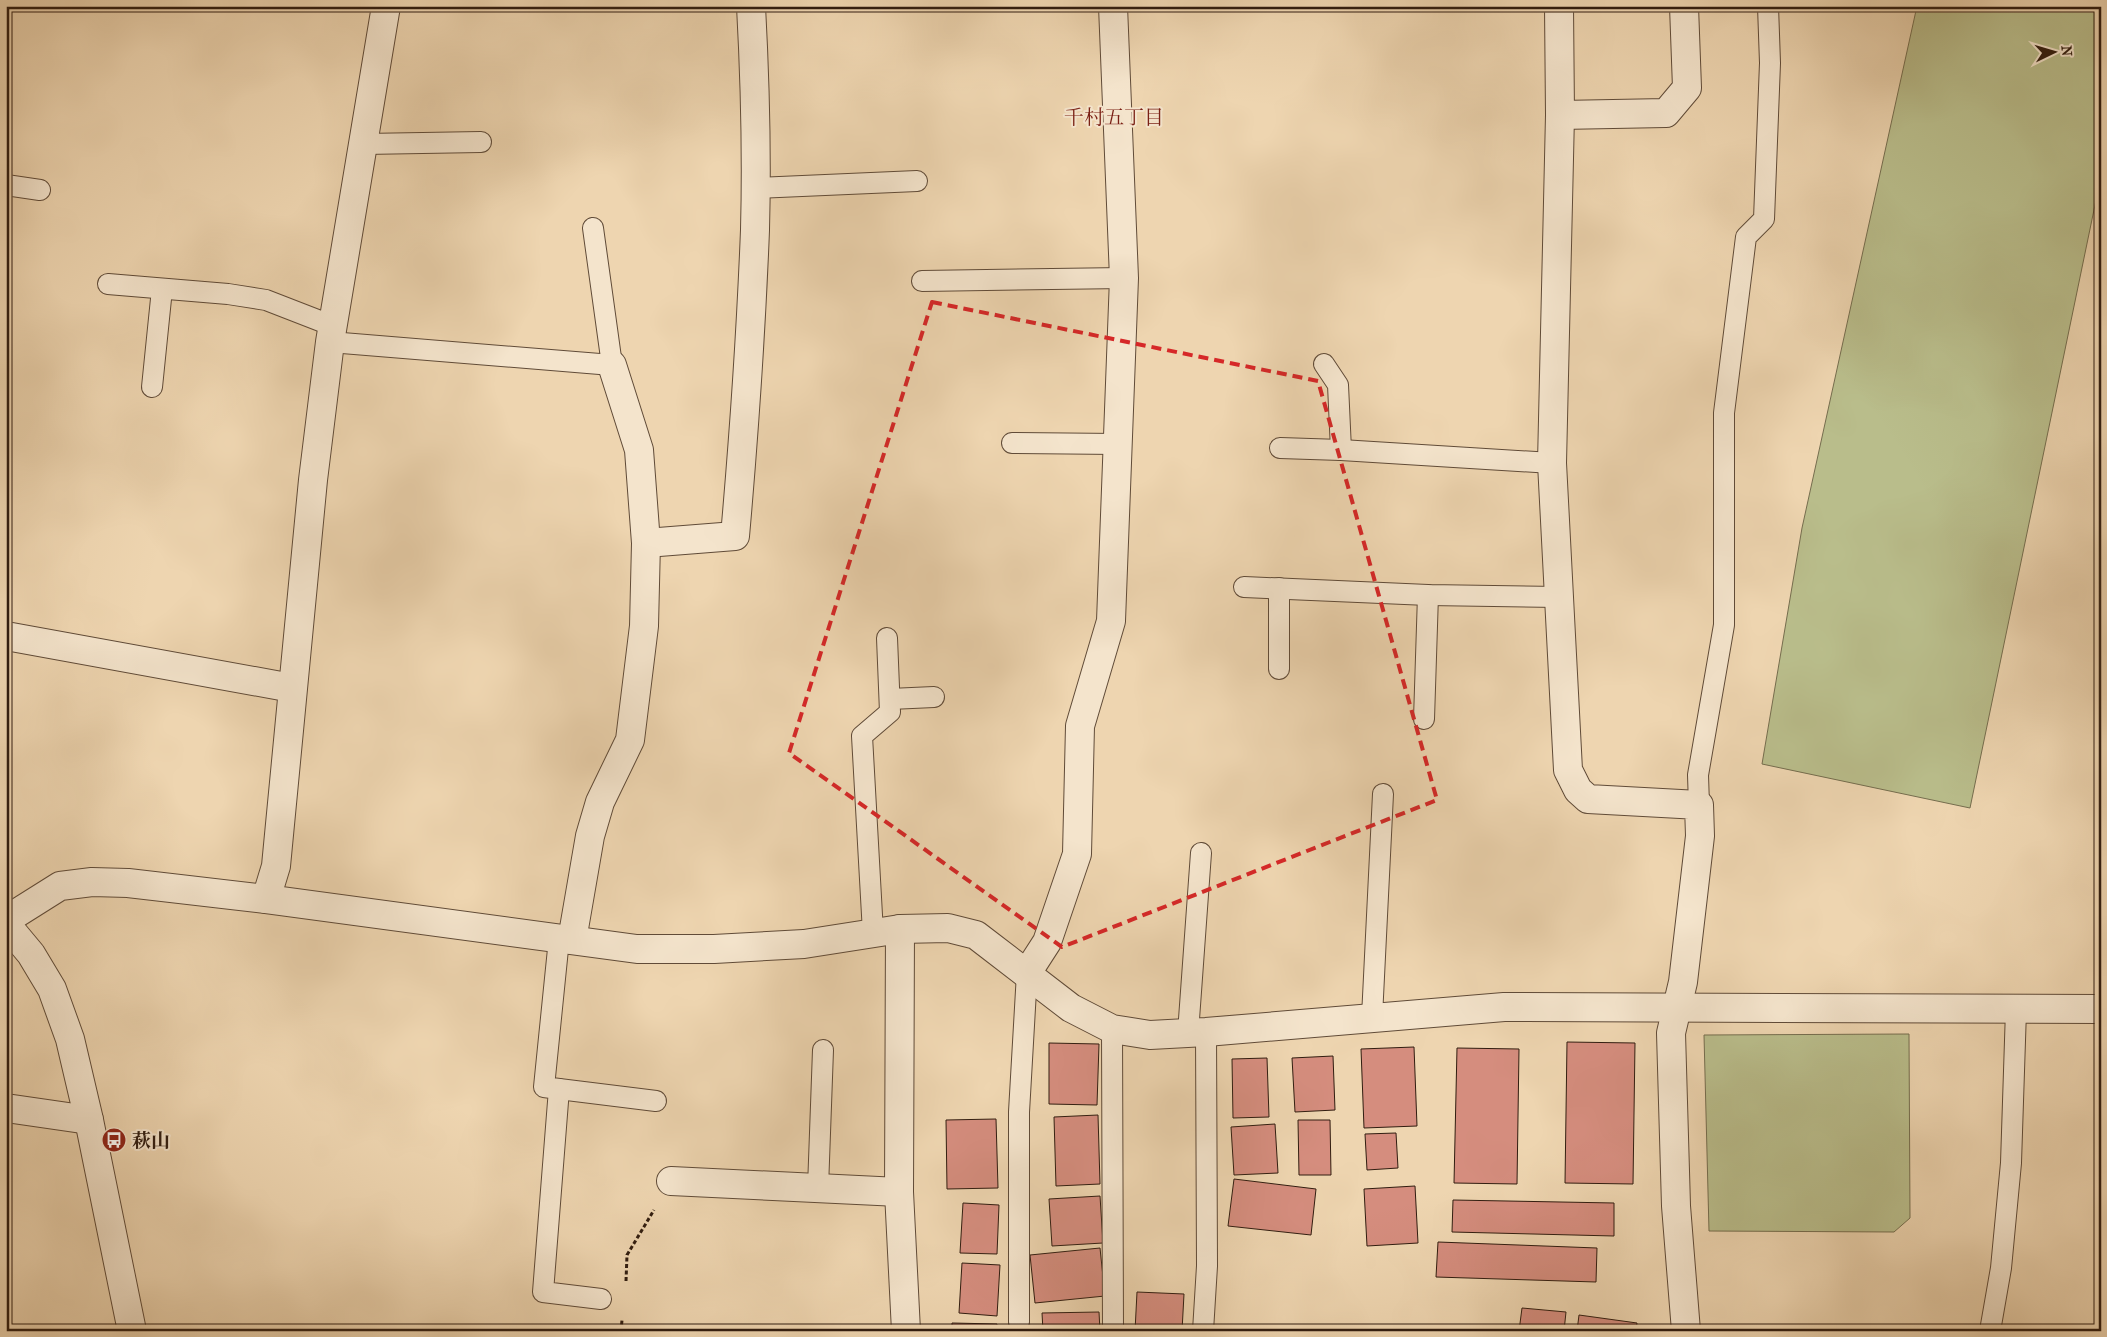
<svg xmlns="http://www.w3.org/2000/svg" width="2107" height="1337" viewBox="0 0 2107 1337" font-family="'IM FELL French Canon','Noto Serif JP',serif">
  <rect width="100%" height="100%" fill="#eed5b0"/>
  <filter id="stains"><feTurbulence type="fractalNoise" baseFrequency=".004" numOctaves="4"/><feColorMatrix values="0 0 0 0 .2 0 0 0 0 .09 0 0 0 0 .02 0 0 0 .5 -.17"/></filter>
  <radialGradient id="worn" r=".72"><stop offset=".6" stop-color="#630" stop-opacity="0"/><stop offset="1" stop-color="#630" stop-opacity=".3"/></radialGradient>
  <g fill="#b9bd8b" stroke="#756d4e">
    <polygon points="1917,6 2101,6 2101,176 1970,808 1762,764 1802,528"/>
    <polygon points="1909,1034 1910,1218 1894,1232 1709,1231 1704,1035"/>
  </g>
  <g fill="#d58d7e" stroke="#311d10">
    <polygon points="1567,1042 1635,1043 1633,1184 1565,1183"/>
    <polygon points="1049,1043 1099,1044 1097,1105 1049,1104"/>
    <polygon points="1414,1047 1417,1126 1364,1128 1361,1049"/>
    <polygon points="1457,1048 1519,1049 1517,1184 1454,1183"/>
    <polygon points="1333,1056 1335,1110 1295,1112 1292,1058"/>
    <polygon points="1267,1058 1269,1117 1233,1118 1232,1059"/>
    <polygon points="1098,1115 1100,1184 1056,1186 1054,1117"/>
    <polygon points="996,1119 998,1188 947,1189 946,1120"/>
    <polygon points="1298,1120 1330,1120 1331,1175 1299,1175"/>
    <polygon points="1275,1124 1278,1173 1234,1175 1231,1127"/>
    <polygon points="1396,1133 1398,1168 1367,1170 1365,1134"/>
    <polygon points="1234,1179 1316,1189 1311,1235 1228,1226"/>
    <polygon points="1415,1186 1418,1243 1367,1246 1364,1189"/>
    <polygon points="1100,1196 1103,1243 1052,1246 1049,1199"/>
    <polygon points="1453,1200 1614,1203 1614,1236 1452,1232"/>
    <polygon points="963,1203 999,1205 997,1254 960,1253"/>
    <polygon points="1438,1242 1597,1248 1596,1282 1436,1277"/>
    <polygon points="1100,1248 1105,1296 1035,1303 1030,1255"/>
    <polygon points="962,1263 1000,1265 997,1316 959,1313"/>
    <polygon points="1137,1292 1184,1294 1182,1331 1135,1331"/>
    <polygon points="1522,1308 1566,1312 1564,1331 1519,1331"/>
    <polygon points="1099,1312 1100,1331 1043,1331 1042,1313"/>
    <polygon points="1579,1315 1637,1323 1636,1331 1577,1331"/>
    <polygon points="952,1323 997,1324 996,1331 952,1331"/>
  </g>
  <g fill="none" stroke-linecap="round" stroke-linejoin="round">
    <defs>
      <g id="service">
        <polyline points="364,144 481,142"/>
        <polyline points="6,185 40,190"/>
        <polyline points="755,188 917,181"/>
        <polyline points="922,281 1124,278"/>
        <polyline points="108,284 228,294 266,300 333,326"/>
        <polyline points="330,342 612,365 593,228"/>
        <polyline points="1324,364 1338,385 1341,450"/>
        <polyline points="152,387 162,289"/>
        <polyline points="1012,443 1118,444"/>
        <polyline points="1280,448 1341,450 1552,463"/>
        <polyline points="1244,587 1428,595 1558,597"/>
        <polyline points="1279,588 1279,669"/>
        <polyline points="890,699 934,697"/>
        <polyline points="1424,719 1428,595"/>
        <polyline points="1699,805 1698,775 1724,625 1724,413 1746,237 1764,219 1770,63 1768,6"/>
        <polyline points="873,933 862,736 890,712 887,638"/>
        <polyline points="559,939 544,1087 559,1089 543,1292 601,1299"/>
        <polyline points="1372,1017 1383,794"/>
        <polyline points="1112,1029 1113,1331"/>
        <polyline points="1188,1033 1201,853"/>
        <polyline points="559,1089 656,1101"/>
        <polyline points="818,1188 823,1050"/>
        <polyline points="1019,1322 1019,1112 1027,973"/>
        <polyline points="1203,1331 1207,1266 1206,1032"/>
        <polyline points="1990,1331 2001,1268 2011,1163 2016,1010"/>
      </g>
      <g id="minor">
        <polyline points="1559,6 1560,115 1552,463 1568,770 1578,790 1588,799 1699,805 1700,836 1683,982 1671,1033 1676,1206 1686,1331"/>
        <polyline points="1560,115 1666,113 1687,88 1684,6"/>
        <path d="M646 543 735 536C744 434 751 332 755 230 757 156 755 80 751 6"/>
        <polyline points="6,636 292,688"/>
        <polyline points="266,899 276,866 313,480 330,342 386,6"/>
        <polyline points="6,924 31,954 52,989 70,1039 89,1120 132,1331"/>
        <polyline points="900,929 899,1192 906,1331"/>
        <polyline points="572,940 590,836 600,802 630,740 644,626 646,543 639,450 612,365"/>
        <polyline points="1027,973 1047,942 1077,854 1080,726 1111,621 1124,278 1113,6"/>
        <polyline points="6,1108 89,1120"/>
        <polyline points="671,1181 899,1192"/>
      </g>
      <polyline id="tertiary" points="6,920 60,886 92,882 128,883 266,899 637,949 714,949 804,944 900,929 948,928 976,935 1071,1008 1112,1029 1150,1035 1206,1032 1504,1007 2101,1009"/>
    </defs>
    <use href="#service" stroke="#604b38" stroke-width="22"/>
    <use href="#minor" stroke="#604b38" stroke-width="30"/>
    <use href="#tertiary" stroke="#604b38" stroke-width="30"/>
    <g stroke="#311d10" stroke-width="3" stroke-dasharray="4 2.5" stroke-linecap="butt">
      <polyline points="626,1281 627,1255 654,1210"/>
      <polyline points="621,1331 622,1320"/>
    </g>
    <use href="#service" stroke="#f4e4cc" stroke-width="20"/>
    <use href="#minor" stroke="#f4e4cc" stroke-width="28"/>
    <use href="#tertiary" stroke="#f4e4cc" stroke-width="28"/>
  </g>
  <path fill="none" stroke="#d62828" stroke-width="4" stroke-dasharray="10 6" stroke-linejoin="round" d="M932 302 1318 381 1437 800 1062 947 789 753Z"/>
  <defs>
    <symbol id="bus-disc" viewBox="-11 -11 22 22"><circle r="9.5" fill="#8f2418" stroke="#f4e4cc"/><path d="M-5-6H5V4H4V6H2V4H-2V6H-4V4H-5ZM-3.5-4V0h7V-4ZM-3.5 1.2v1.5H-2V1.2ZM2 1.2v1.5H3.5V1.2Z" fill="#fff"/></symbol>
  </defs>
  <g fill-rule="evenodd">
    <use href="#bus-disc" x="100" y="1126" width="28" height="28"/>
  </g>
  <g text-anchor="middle" stroke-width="4" stroke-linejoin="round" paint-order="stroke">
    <g font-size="19" font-weight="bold" fill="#311d10" stroke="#f4e4cc" text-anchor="start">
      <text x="132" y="1147">萩山</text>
    </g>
    <g font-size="20" fill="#7a1f14" stroke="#f4e4cc">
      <text x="1114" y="124">千村五丁目</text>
    </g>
  </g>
  <rect width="2107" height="1337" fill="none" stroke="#eed5b0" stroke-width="25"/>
  <rect x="8" y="8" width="2092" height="1322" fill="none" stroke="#311d10" stroke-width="2.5"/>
  <rect x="12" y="12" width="2082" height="1312" fill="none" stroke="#311d10"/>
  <g transform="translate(2054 52) rotate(85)" stroke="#f4e4cc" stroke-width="4" paint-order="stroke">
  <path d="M0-4L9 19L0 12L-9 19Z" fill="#311d10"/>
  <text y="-8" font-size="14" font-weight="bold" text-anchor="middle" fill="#311d10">N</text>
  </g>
  <rect width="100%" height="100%" filter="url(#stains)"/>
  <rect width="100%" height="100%" fill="url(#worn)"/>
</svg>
